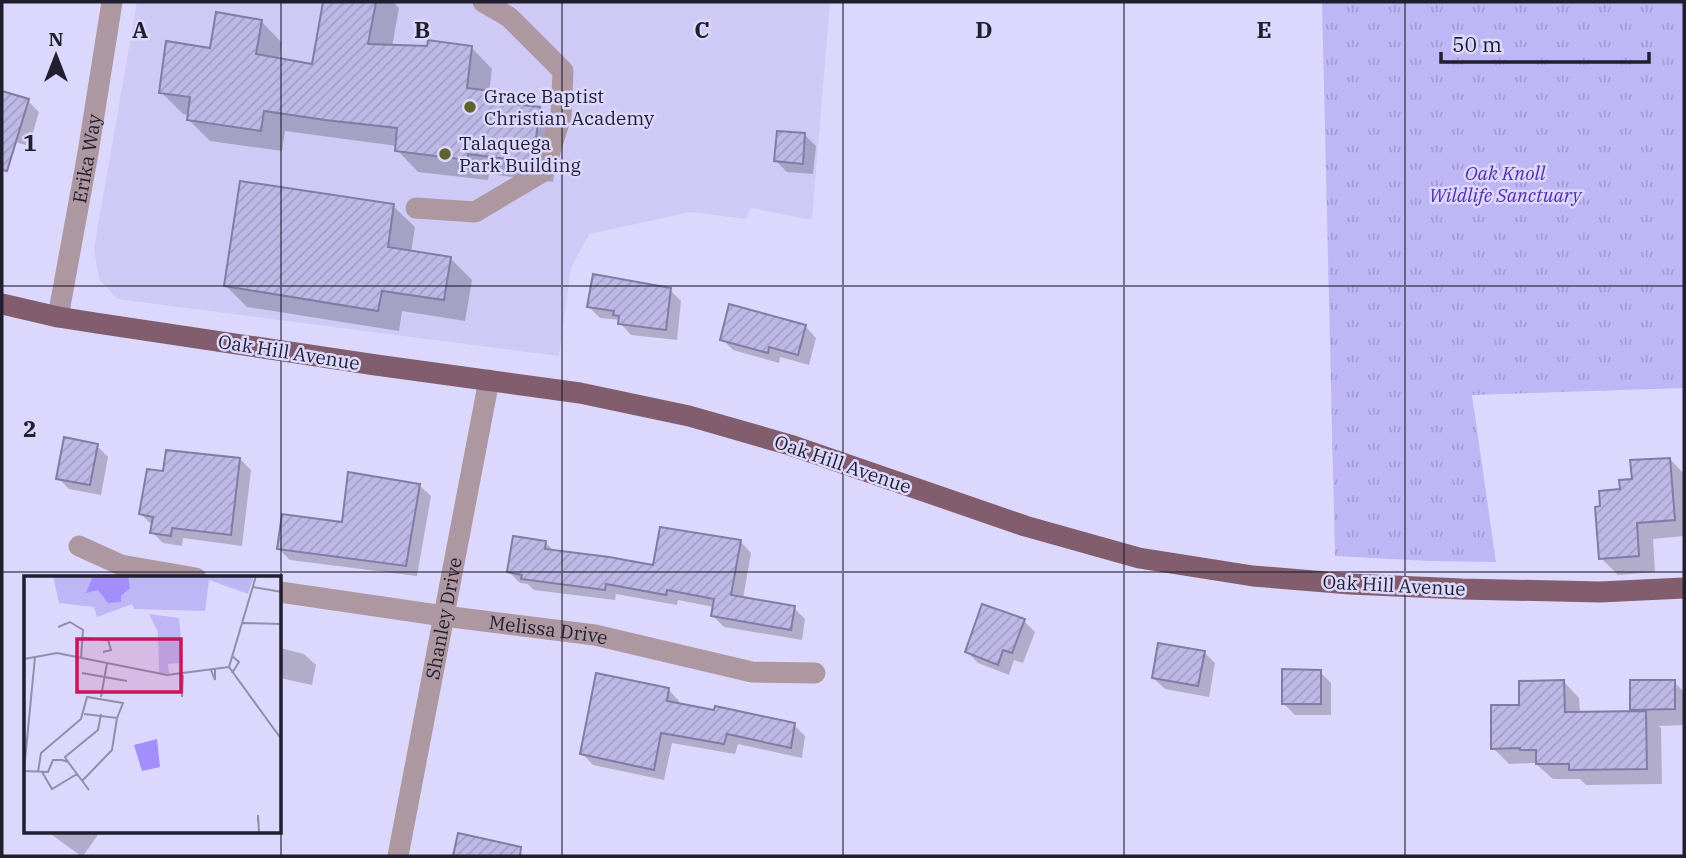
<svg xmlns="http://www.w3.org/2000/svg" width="1686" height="858" viewBox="0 0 1686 858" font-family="'IBM Plex Serif',serif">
  <defs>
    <pattern id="park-tufts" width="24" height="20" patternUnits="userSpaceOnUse" patternTransform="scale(1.75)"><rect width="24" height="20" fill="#bfb6f6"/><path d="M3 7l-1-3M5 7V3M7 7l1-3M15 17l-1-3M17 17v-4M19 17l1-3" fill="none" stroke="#a49cd3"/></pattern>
    <pattern id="building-hatch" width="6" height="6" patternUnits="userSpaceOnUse" patternTransform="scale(1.75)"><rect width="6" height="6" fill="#beb8e6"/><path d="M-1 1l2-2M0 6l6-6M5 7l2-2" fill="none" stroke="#a39ec6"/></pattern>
  </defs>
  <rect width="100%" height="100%" fill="#dcd8fd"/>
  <polygon fill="#cfcaf5" points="137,2 830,2 812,220 751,208 746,219 691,212 589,234 571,268 559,356 117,299 99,279 94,248"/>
  <polygon fill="url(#park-tufts)" points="1322,2 1684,2 1684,388 1472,395 1496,562 1429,561 1335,556"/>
  <g fill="#0003">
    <polygon points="325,2 393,2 399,8 392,47 471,47 492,69 489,93 506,95 517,106 539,109 560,130 553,182 489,174 488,180 418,172 397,150 397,146 285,131 282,151 210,141 189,120 190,115 183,114 161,92 211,50 261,21 282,43 279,60 314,66"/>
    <polygon points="2,93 28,101 39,112 29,146 2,138"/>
    <polygon points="805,135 816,146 813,174 787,172 776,161"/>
    <polygon points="393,206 415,227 411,252 450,258 472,280 465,321 402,311 399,331 247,307 226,286"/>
    <polygon points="670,290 681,301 677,340 631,335 620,323 620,320 600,318 589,307"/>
    <polygon points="805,326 816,338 809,365 780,357 779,363 733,350 722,339"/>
    <polygon points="97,446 108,457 101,495 69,489 58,478"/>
    <polygon points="240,459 251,470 242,546 183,538 182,546 163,543 152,532 153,526 141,514 164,473"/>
    <polygon points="1670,459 1684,474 1684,536 1653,539 1655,572 1618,575 1601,558 1622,491 1634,481"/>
    <polygon points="419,485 431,496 417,576 290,560 279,549 344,524"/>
    <polygon points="740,541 751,553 743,599 794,608 805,619 802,640 724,627 713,616 714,607 678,600 677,605 616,594 615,600 534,590 528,584 520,583 509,572 545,542 555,552 655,567"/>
    <polygon points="1024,621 1035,632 1023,663 1014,660 1009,675 978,663 967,652"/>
    <polygon points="280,648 304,654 316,665 312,685 280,678"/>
    <polygon points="1204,652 1215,663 1209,697 1165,689 1153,678"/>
    <polygon points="1320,672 1331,683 1331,715 1295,715 1284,704"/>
    <polygon points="1564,682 1579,698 1580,714 1636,713 1632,709 1674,682 1684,692 1684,725 1658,726 1661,728 1662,784 1586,785 1580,779 1553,779 1535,763 1509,764 1493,748 1521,707"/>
    <polygon points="668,689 679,701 679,705 794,725 805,736 802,758 738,744 735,754 672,743 664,780 593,765 582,753"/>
    <polygon points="48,832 100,832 83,856 81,856"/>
  </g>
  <g fill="url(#building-hatch)" stroke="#817ba5" stroke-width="2">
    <polygon points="323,2 376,2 368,44 427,46 428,40 472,46 467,88 507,93 505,103 540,107 533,162 468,154 467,160 395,151 397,128 325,120 264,111 261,131 187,120 190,97 159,93 166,41 210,48 216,12 262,20 256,54 312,64"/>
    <polygon points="2,91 29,99 7,171 2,170"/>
    <polygon points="777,131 805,133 803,164 774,161"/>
    <polygon points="240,181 394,204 388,247 451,257 444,300 382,291 378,311 224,286"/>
    <polygon points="593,274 671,288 666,330 618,324 619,316 613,315 614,311 587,307"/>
    <polygon points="729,304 806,325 798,355 769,347 768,353 720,340"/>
    <polygon points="64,437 98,444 90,485 56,479"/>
    <polygon points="166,450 240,458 231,535 172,528 171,536 150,533 153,517 139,514 147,469 163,471"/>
    <polygon points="1670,458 1675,520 1637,523 1639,556 1599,559 1595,507 1600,506 1599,491 1620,489 1619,480 1632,479 1630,460"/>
    <polygon points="348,472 420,484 406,566 277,549 282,514 342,522"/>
    <polygon points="660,527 741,540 731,595 795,606 791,630 711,616 714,599 667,590 666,595 606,584 605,590 521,579 522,575 507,572 513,536 546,541 545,549 609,557 653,565"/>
    <polygon points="982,604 1025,619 1012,653 1003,650 998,665 965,652"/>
    <polygon points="1158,643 1205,651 1198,686 1152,678"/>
    <polygon points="1282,669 1321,670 1321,704 1282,704"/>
    <polygon points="596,673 669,688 667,701 714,710 715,706 795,723 791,748 727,734 724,744 661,733 654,770 580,754"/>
    <polygon points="1564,680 1565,712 1646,711 1647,769 1569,770 1569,764 1536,764 1536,750 1520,750 1520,748 1491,749 1491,705 1519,705 1519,681"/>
    <polygon points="1630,680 1675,680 1675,709 1630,710"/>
    <polygon points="458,833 521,847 520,856 453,856"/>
  </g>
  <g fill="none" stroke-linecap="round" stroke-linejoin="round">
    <g stroke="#ad97a0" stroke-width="21">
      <polyline points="416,208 475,212 544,171 561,116 563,71 509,17 483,2"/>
      <path id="s1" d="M58 317 88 153 112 2"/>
      <polyline points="79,546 121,565 196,578"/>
      <path id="s2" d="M280 592 444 616 595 635 752 672 815 673"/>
      <path id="s3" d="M398 856 489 380"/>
    </g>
    <polyline stroke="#825d6d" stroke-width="21" points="2,304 58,317 96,323 376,365 580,393 689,416 790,445 1025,526 1139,558 1253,576 1350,584 1462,589 1600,592 1684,588"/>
  </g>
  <path fill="none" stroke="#211e2f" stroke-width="2" stroke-opacity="0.55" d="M281 2V856M562 2V856M843 2V856M1124 2V856M1405 2V856M2 286H1684M2 572H1684"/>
  <g fill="#60612f" stroke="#dcd8fd" stroke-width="2.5">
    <circle cx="470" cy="107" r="7"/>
    <circle cx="445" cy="154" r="7"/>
  </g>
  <g text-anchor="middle" stroke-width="5" stroke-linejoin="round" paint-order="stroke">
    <g font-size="19" fill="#211e2f" stroke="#dcd8fd" text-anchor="start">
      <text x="484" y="103">Grace Baptist<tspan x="484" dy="22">Christian Academy</tspan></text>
      <text x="459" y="150">Talaquega<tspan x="459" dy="22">Park Building</tspan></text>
    </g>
    <g font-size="19" fill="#211e2f" stroke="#dcd8fd">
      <text dy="7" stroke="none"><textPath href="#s1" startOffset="161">Erika Way</textPath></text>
      <text transform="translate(289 352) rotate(9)" y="7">Oak Hill Avenue</text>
      <text transform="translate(843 464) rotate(19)" y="7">Oak Hill Avenue</text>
      <text transform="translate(1394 585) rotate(3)" y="7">Oak Hill Avenue</text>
      <text dy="7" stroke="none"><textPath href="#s3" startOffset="242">Shanley Drive</textPath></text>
      <text dy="7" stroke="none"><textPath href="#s2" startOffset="271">Melissa Drive</textPath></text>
    </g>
    <g font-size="19" font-style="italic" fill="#552dac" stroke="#dcd8fd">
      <text x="1505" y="180">Oak Knoll<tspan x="1505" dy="22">Wildlife Sanctuary</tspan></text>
    </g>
  </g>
  <g transform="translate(24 576)">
    <rect width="257" height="257" fill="#dcd8fd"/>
    <path d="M29 0H230L224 18 185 4 181 35 110 33 108 28 73 41 70 31 35 27ZM125 38 155 42 159 87 144 88 145 98 135 97 134 56Z" fill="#bfb6f6"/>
    <path d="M69 0H104L106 12 97 20V26L84 27 74 14 62 17ZM133 163 136 191 118 195 110 169Z" fill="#a38efd"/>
    <path fill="none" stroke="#918eab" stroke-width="2" d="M229 11 258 16M217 47 258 48M34 51 46 46 59 54 57 82M60 62 84 64 87 74 79 76M208 80 215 86 208 97M0 83 33 77 143 99 205 91M205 91 232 0M205 91 258 164M187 94 191 104V93M58 97 103 105M77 121 83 87M158 121 159 99M38 184 44 186 41 181 74 154 77 138M44 186 65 214M0 195 11 81M0 195 24 196 29 184H38M14 196 17 177 57 143 63 121 99 127 93 142 60 138M18 196 28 213 53 198M58 205 88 174 93 142M234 246V239L235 257"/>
    <path fill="#c2185b" fill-opacity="0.15" stroke="#c2185b" stroke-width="3.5" d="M53 63H157V116H53Z"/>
    <rect width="257" height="257" fill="none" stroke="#211e2f" stroke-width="3.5"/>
  </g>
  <g font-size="23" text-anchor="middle" font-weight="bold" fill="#211e2f" stroke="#dcd8fd" stroke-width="5" stroke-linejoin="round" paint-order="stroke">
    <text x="140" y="38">A</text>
    <text x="422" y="38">B</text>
    <text x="702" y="38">C</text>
    <text x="984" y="38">D</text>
    <text x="1264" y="38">E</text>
    <text x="30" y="151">1</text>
    <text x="30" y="437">2</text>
  </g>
  <rect width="1686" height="858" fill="none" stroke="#211e2f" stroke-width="7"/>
  <g transform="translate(56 56)" stroke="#dcd8fd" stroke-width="5" paint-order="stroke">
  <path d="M0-5L12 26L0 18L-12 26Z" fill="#211e2f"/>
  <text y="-10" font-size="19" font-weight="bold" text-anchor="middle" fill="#211e2f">N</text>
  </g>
  <path d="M1441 52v10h208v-10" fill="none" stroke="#211e2f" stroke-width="3.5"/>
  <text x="1452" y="52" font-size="21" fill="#211e2f" stroke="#dcd8fd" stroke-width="5" paint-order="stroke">50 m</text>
</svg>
